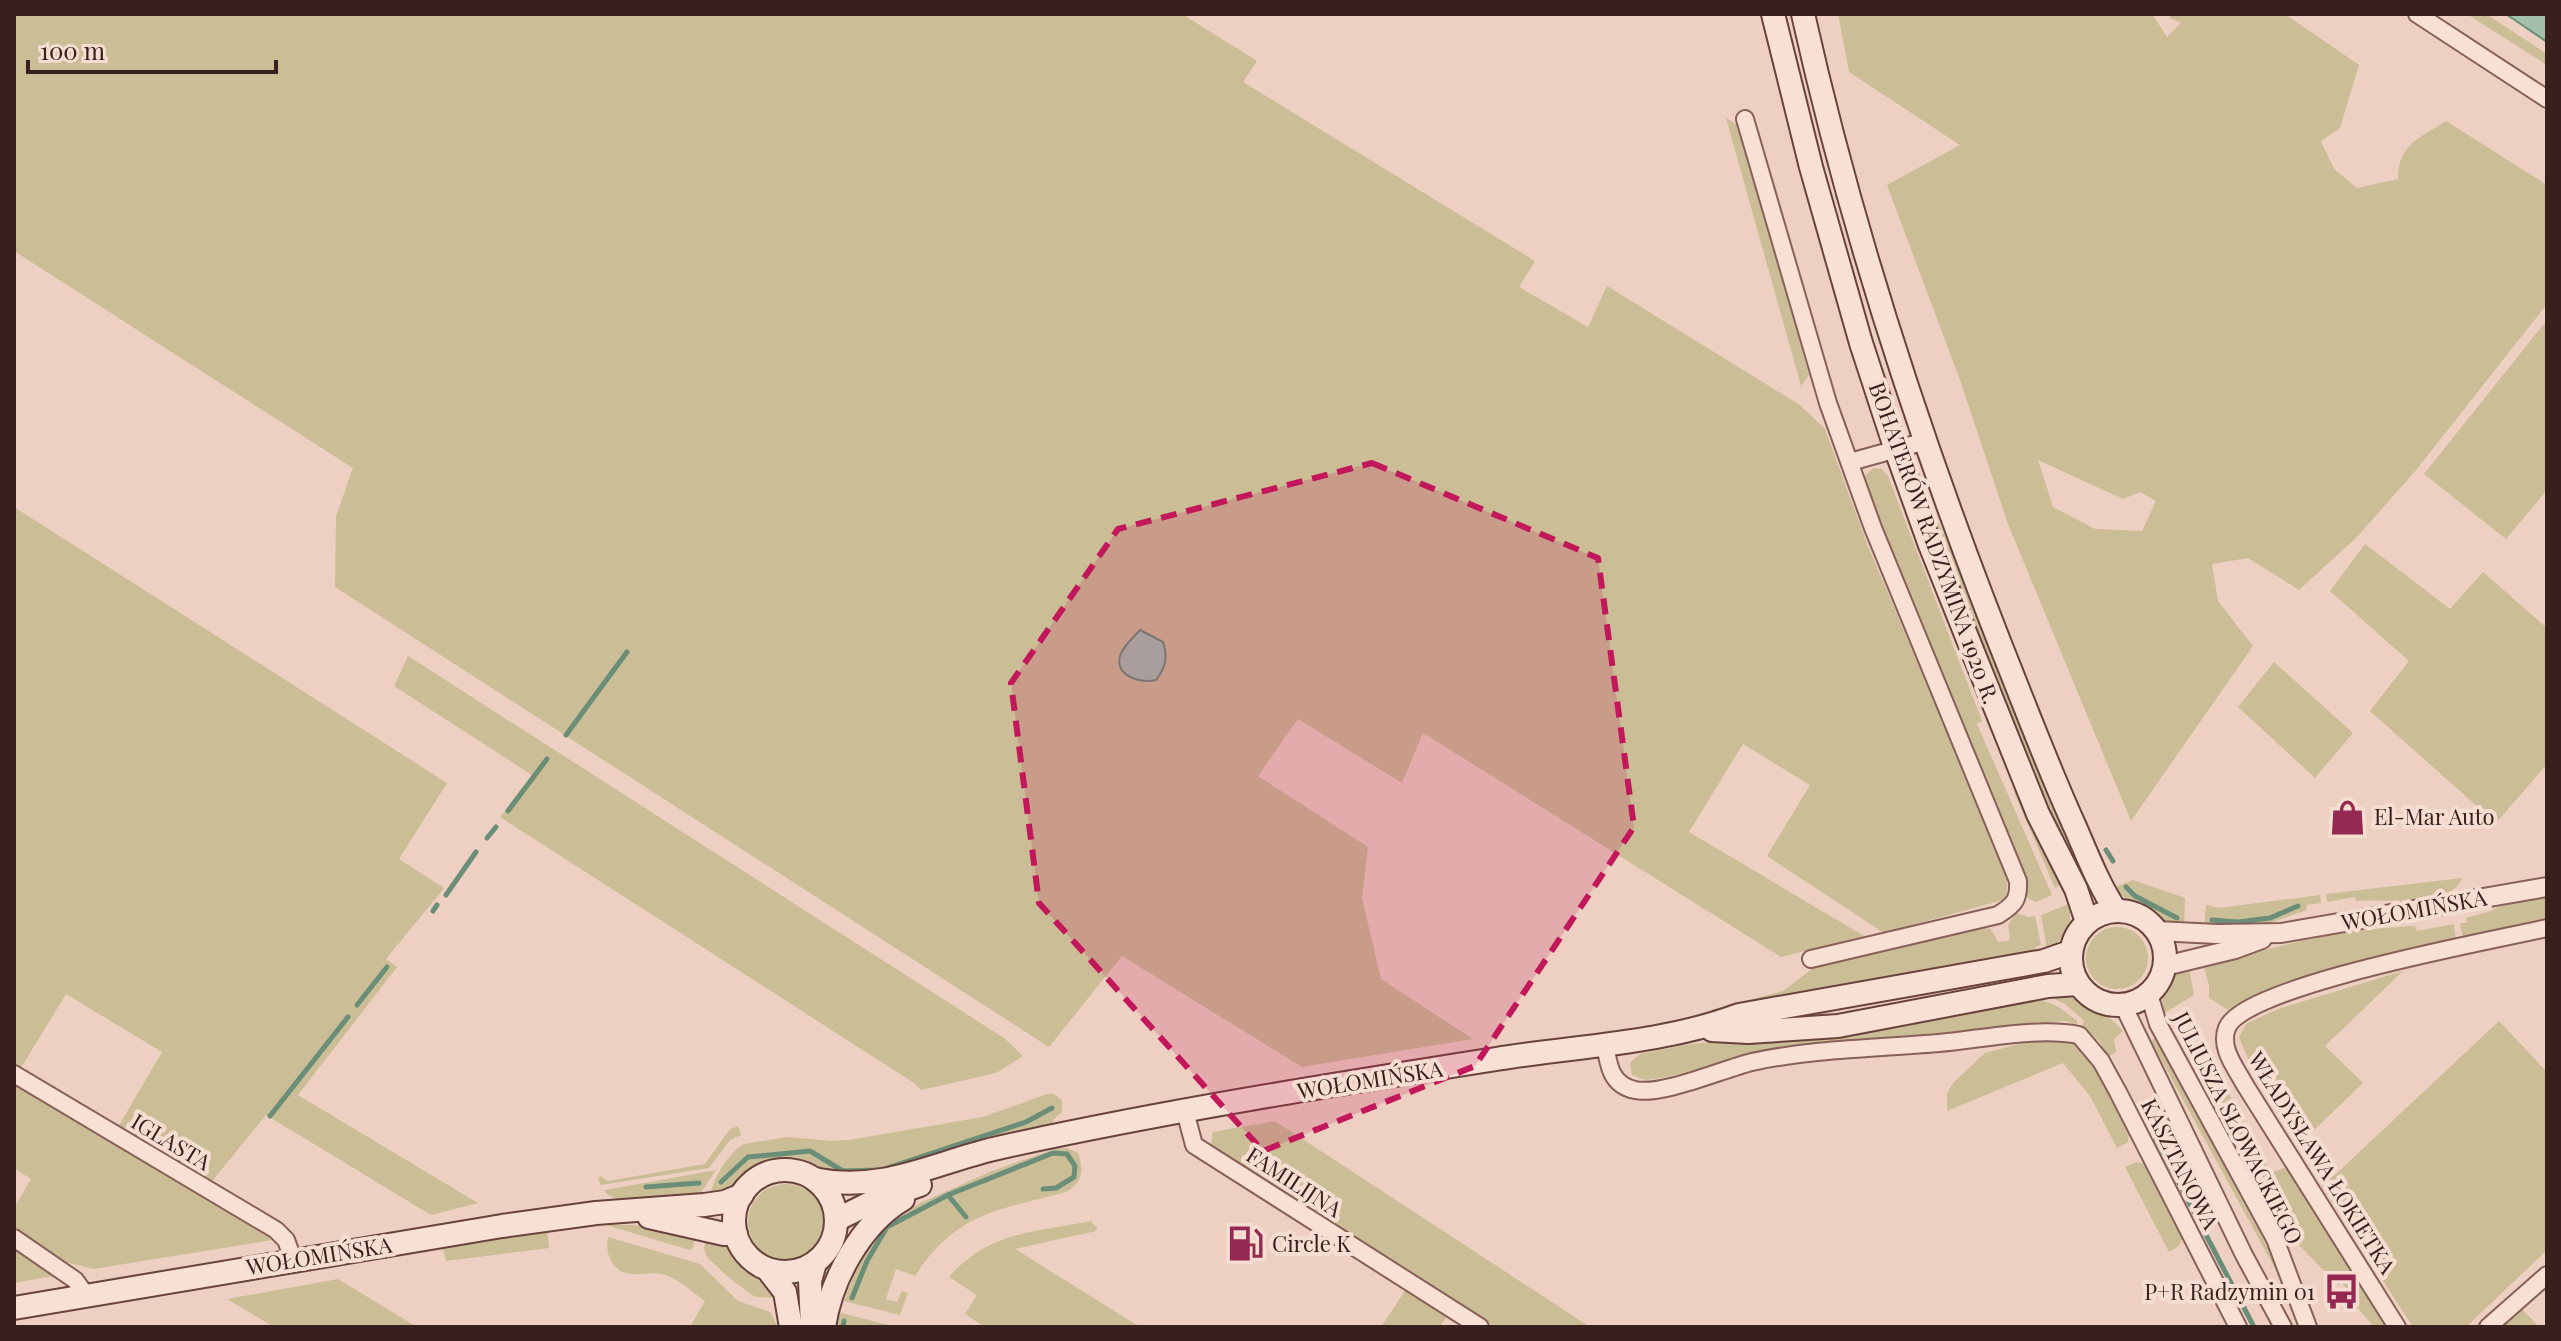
<svg xmlns="http://www.w3.org/2000/svg" width="2561" height="1341" viewBox="0 0 2561 1341" font-family="'Playfair Display',serif">
  <rect width="100%" height="100%" fill="#edd0c1"/>
  <g fill="#cbbd95" fill-rule="evenodd">
    <polygon points="14,14 1182,14 1257,61 1243,82 1535,261 1519,287 1588,327 1607,286 1800,405 1825,429 1867,544 2008,874 2006,899 1884,933 1767,856 1810,785 1743,744 1689,832 1864,936 1781,957 1423,733 1402,783 1298,719 1258,776 1368,847 1362,898 1381,979 1473,1039 1302,1067 1122,956 1049,1047 335,587 336,516 353,468 14,251"/>
    <path d="M1838 14H2152L2167 37 2181 23 2170 18 2171 14H2285L2359 65 2340 128 2321 141 2334 169 2357 188 2398 179C2398 144 2420 138 2446 121L2547 185V304L2417 469 2357 537 2299 590 2248 558 2212 564 2218 601 2253 646 2131 821 2008 524 1960 380 1887 185 1960 145 1849 72ZM2038 460 2123 499 2140 492 2156 501 2142 531 2095 529 2053 507Z"/>
    <polygon points="2467,14 2486,14 2547,54 2547,65"/>
    <polygon points="1726,118 1739,126 1809,375 1801,386"/>
    <polygon points="2547,320 2547,490 2506,539 2424,474"/>
    <polygon points="1910,456 1914,457 1933,511 1968,586 2085,874 2079,877 2060,842 1936,530"/>
    <polygon points="1873,468 1882,469 1888,476 1982,721 1977,724 2052,895 2036,902 2026,897 2028,884 2024,870 1965,738 1863,478"/>
    <polygon points="14,507 447,783 399,859 444,888 386,959 397,967 298,1095 478,1203 431,1215 266,1115 209,1185 151,1144 143,1144 117,1129 162,1052 66,994 19,1071 14,1068"/>
    <polygon points="2365,544 2450,609 2483,572 2547,628 2547,764 2496,823 2370,711 2409,661 2330,591"/>
    <polygon points="408,656 1004,1038 1023,1056 996,1073 921,1090 914,1083 500,817 532,775 394,686"/>
    <polygon points="2274,662 2353,733 2315,778 2238,707"/>
    <polygon points="2011,785 2023,804 2062,884 2055,888"/>
    <path d="M2462 878C2453 907 2383 899 2356 901L2355 897 2327 902 2326 894Z"/>
    <path d="M2133 880 2185 898 2184 928C2161 923 2165 919 2148 909 2133 900 2127 902 2113 888Z"/>
    <polygon points="2320,895 2321,903 2306,905 2307,910 2267,924 2225,929 2204,928 2206,905 2219,908"/>
    <polygon points="2547,896 2547,922 2463,939 2460,923 2467,923 2466,918 2491,911 2509,902"/>
    <path d="M2069 904C2073 926 2067 938 2047 949L2041 915Z"/>
    <polygon points="2016,913 2028,917 2035,916 2041,945 2035,947 2036,952 1703,1015 1714,1009 1783,991 1821,962 1984,928 1991,929 1998,942 2008,941 2010,938 2008,925"/>
    <path d="M2454 924 2456 941 2285 985 2228 1010 2209 998V985L2204 968C2276 945 2340 929 2415 926L2417 931Z"/>
    <circle cx="2117" cy="958" r="31"/>
    <path d="M2189 967 2194 995 2164 1013C2158 993 2171 974 2189 967Z"/>
    <path d="M2403 971 2325 1046 2363 1083 2309 1135C2277 1110 2253 1075 2239 1037L2247 1023 2281 1008Z"/>
    <polygon points="2044,995 2044,1001 2059,1007 2077,1021 2077,1024 2065,1021 1751,1055 1667,1077 1646,1080 1632,1075 1630,1063 1640,1054 1691,1044 1791,1036"/>
    <path d="M2054 995C2077 995 2108 1013 2123 1031L2114 1039 2116 1052 2108 1057 2099 1041 2082 1026 2084 1021 2065 1004 2054 999Z"/>
    <polygon points="2499,1021 2547,1072 2547,1250 2466,1327 2413,1327 2321,1185 2336,1174"/>
    <path d="M2045 1037C2052 1037 2063 1036 2070 1038 2093 1045 2120 1112 2129 1133L2128 1142 2117 1148 2090 1096 2063 1063 1947 1111V1093L1954 1082 1985 1053Z"/>
    <polygon points="2155,1038 2274,1259 2291,1298 2151,1041"/>
    <polygon points="2218,1074 2271,1173 2284,1168 2292,1174 2390,1327 2374,1327 2351,1300 2353,1296 2342,1283 2338,1285 2300,1246 2210,1079"/>
    <polygon points="14,1084 273,1240 93,1269 66,1262 14,1229 14,1208 31,1179 14,1168"/>
    <path d="M1047 1094H1054L1062 1100V1112L1053 1120V1124L908 1171 834 1175 812 1162 795 1157 769 1159 757 1163 740 1176 728 1191 710 1197C711 1181 730 1151 744 1144L788 1137 832 1141 849 1140 983 1117Z"/>
    <polygon points="1275,1121 1590,1327 1495,1327 1211,1146 1213,1132"/>
    <polygon points="738,1126 741,1135 730,1140 709,1168 601,1185 598,1179 600,1176 608,1181 705,1164 730,1129"/>
    <path d="M1067 1148 1078 1153C1084 1170 1083 1182 1066 1192 999 1210 956 1212 915 1276L896 1269 886 1299 897 1302 902 1291 908 1293 900 1315 844 1301C857 1269 869 1233 898 1213L992 1171 1055 1149Z"/>
    <polygon points="2136,1162 2147,1164 2183,1237 2179,1246 2169,1252 2125,1167"/>
    <polygon points="716,1170 699,1195 617,1199 608,1195 605,1190"/>
    <circle cx="786" cy="1222" r="38"/>
    <path d="M1091 1221 1097 1228 1096 1231 1015 1249 1140 1327H985L965 1314 977 1295 949 1277C989 1231 1036 1232 1091 1221Z"/>
    <polygon points="606,1225 633,1225 695,1235 693,1248 690,1250"/>
    <polygon points="547,1230 549,1248 446,1261 443,1249"/>
    <path d="M608 1237 700 1264 738 1301 770 1312 778 1327H690L705 1301C691 1291 678 1278 662 1274 652 1272 641 1275 631 1274 611 1272 605 1253 608 1237Z"/>
    <polygon points="707,1237 726,1246 743,1270 769,1287 777,1298 755,1297 728,1277 707,1257 704,1248"/>
    <polygon points="14,1247 59,1275 14,1283"/>
    <polygon points="338,1279 417,1327 274,1327 227,1299"/>
    <polygon points="1407,1288 1448,1314 1440,1327 1381,1327"/>
    <polygon points="2522,1309 2539,1327 2502,1327"/>
    <polygon points="838,1312 896,1327 832,1327"/>
  </g>
  <g fill="#a4c0ad" stroke="#6b8e78" stroke-width="2">
    <polygon points="2506,14 2547,14 2547,42"/>
    <path d="M1140 630 1163 642C1168 657 1166 667 1156 680 1141 683 1115 677 1120 656 1123 646 1133 638 1140 630Z"/>
  </g>
  <g fill="none" stroke-linecap="round" stroke-linejoin="round">
    <g stroke="#6b8e78" stroke-width="5">
      <polyline points="566,735 627,652"/>
      <polyline points="508,811 547,759"/>
      <polyline points="487,838 496,827"/>
      <polyline points="2106,850 2113,861"/>
      <polyline points="2126,887 2135,896 2177,918"/>
      <polyline points="446,895 476,852"/>
      <polyline points="433,911 437,905"/>
      <polyline points="2212,920 2238,922 2270,918 2298,906"/>
      <polyline points="357,1005 387,967"/>
      <polyline points="270,1116 348,1017"/>
      <polyline points="2156,1139 2254,1327"/>
      <polyline points="721,1182 748,1157 810,1151 843,1171 881,1170 1026,1122 1052,1108"/>
      <polyline points="646,1187 699,1183"/>
      <polyline points="948,1195 966,1217"/>
      <polyline points="852,1298 867,1261 887,1227 948,1195 1053,1153 1067,1154 1075,1166 1074,1177 1056,1188 1043,1189"/>
      <polyline points="843,1327 844,1321"/>
    </g>
    <defs>
      <g id="minor">
        <polyline points="2417,14 2547,99"/>
        <path d="M1745 119 1828 403 1873 528 2018 881C2019 900 2014 905 1998 915L1811 959"/>
        <polyline points="1850,462 1926,441"/>
        <polyline points="2149,994 2158,1024 2275,1239 2308,1327"/>
        <polyline points="2123,1005 2244,1255 2283,1327"/>
        <path d="M1605 1043C1608 1063 1610 1085 1635 1090 1662 1096 1723 1069 1752 1062 1810 1049 1880 1048 1939 1043 1982 1039 2037 1027 2079 1035L2101 1061 2118 1092 2238 1327"/>
        <polyline points="14,1074 276,1230 286,1240 293,1259"/>
        <polyline points="1185,1111 1194,1145 1480,1327"/>
        <polyline points="14,1238 75,1280 86,1295"/>
        <path d="M2397 1327 2245 1085C2236 1068 2219 1048 2227 1028 2244 985 2496 940 2547 928"/>
        <polyline points="2488,1327 2547,1275"/>
      </g>
      <g id="tertiary">
        <polyline points="2156,931 2217,934 2281,933 2547,887"/>
        <polyline points="2165,966 2235,949 2262,939"/>
      </g>
      <g id="secondary">
        <polyline points="1773,14 1811,167 1861,343 1896,450 1930,545 2038,814 2076,889 2087,922"/>
        <path d="M1803 14C1854 242 1929 467 2016 684 2035 732 2054 781 2076 829 2088 857 2099 885 2116 911"/>
        <circle cx="2118" cy="958" r="47"/>
        <polyline points="1712,1030 1748,1032 1838,1026 2048,986 2078,984"/>
        <circle cx="785" cy="1221" r="51"/>
        <path d="M814 1179C883 1194 937 1161 1002 1147 1165 1111 1331 1085 1496 1059 1576 1046 1662 1044 1739 1015L2044 961 2070 952"/>
        <polyline points="649,1217 724,1234 736,1234"/>
        <polyline points="836,1220 872,1202 920,1185"/>
        <polyline points="768,1270 785,1292 791,1327"/>
        <polyline points="14,1308 502,1226 596,1213 704,1205 725,1202 742,1195"/>
        <polyline points="812,1327 810,1281 815,1263"/>
        <path d="M824 1327C831 1279 861 1224 903 1199"/>
      </g>
    </defs>
    <use href="#minor" stroke="#876059" stroke-width="20"/>
    <use href="#tertiary" stroke="#876059" stroke-width="22"/>
    <use href="#secondary" stroke="#68423c" stroke-width="26"/>
    <use href="#minor" stroke="#f8e0d4" stroke-width="16"/>
    <use href="#tertiary" stroke="#f8e0d4" stroke-width="18"/>
    <use href="#secondary" stroke="#f8e0d4" stroke-width="22"/>
  </g>
  <path fill="#c2185b" fill-opacity="0.2" stroke="#c2185b" stroke-width="6" stroke-dasharray="16 10" stroke-linejoin="round" d="M1372 463 1598 558 1634 827 1475 1066 1263 1151 1039 903 1011 683 1118 529Z"/>
  <defs>
    <symbol id="shop-bare" viewBox="-9 -9 18 18"><path d="M-5-2.5h2.3a2.7 3.5 0 0 1 5.4 0H5L5.5 6h-11ZM-1.5-2.5h3a1.5 2.3 0 0 0-3 0Z" fill="#952952" stroke="#f5ddd1" stroke-width="2.5" paint-order="stroke"/></symbol>
    <symbol id="fuel-bare" viewBox="-9 -9 18 18"><path d="M-5.5-6h7V0h2V4h1.3V-2.5L3-4.5l.8-.8L6-3V5H2.5V1h-1V6h-7ZM-4.2-4.7v3.2H.2V-4.7Z" fill="#952952" stroke="#f5ddd1" stroke-width="2.5" paint-order="stroke"/></symbol>
    <symbol id="bus-bare" viewBox="-9 -9 18 18"><path d="M-5-6H5V4H4V6H2V4H-2V6H-4V4H-5ZM-3.5-4V0h7V-4ZM-3.5 1.2v1.5H-2V1.2ZM2 1.2v1.5H3.5V1.2Z" fill="#952952" stroke="#f5ddd1" stroke-width="2.5" paint-order="stroke"/></symbol>
  </defs>
  <g fill-rule="evenodd">
    <use href="#shop-bare" x="2322" y="792" width="51" height="51"/>
    <use href="#fuel-bare" x="1220" y="1218" width="51" height="51"/>
    <use href="#bus-bare" x="2316" y="1266" width="51" height="51"/>
  </g>
  <g text-anchor="middle" stroke-width="8" stroke-linejoin="round" paint-order="stroke">
    <g font-size="22" fill="#37201d" stroke="#f5ddd1">
      <text transform="translate(1934 543) rotate(70)" y="8">BOHATERÓW RADZYMINA 1920 R.</text>
      <text transform="translate(2414 910) rotate(-10)" y="8">WOŁOMIŃSKA</text>
      <text transform="translate(1370 1080) rotate(-9)" y="8">WOŁOMIŃSKA</text>
      <text transform="translate(2238 1128) rotate(63)" y="8">JULIUSZA SŁOWACKIEGO</text>
      <text transform="translate(171 1142) rotate(31)" y="8">IGLASTA</text>
      <text transform="translate(2322 1163) rotate(58)" y="8">WŁADYSŁAWA ŁOKIETKA</text>
      <text transform="translate(2180 1164) rotate(63)" y="8">KASZTANOWA</text>
      <text transform="translate(1294 1182) rotate(33)" y="8">FAMILIJNA</text>
      <text transform="translate(319 1256) rotate(-9)" y="8">WOŁOMIŃSKA</text>
    </g>
    <g font-size="22" fill="#37201d" stroke="#f5ddd1" text-anchor="start">
      <text x="2374" y="825">El-Mar Auto</text>
      <text x="1272" y="1252">Circle K</text>
      <text x="2315" y="1300" text-anchor="end">P+R Radzymin 01</text>
    </g>
  </g>
  <rect width="2561" height="1341" fill="none" stroke="#37201d" stroke-width="32"/>
  <path d="M28 60v12h248v-12" fill="none" stroke="#37201d" stroke-width="4"/>
  <text x="40" y="60" font-size="24" fill="#37201d" stroke="#f5ddd1" stroke-width="6" paint-order="stroke">100 m</text>
</svg>
